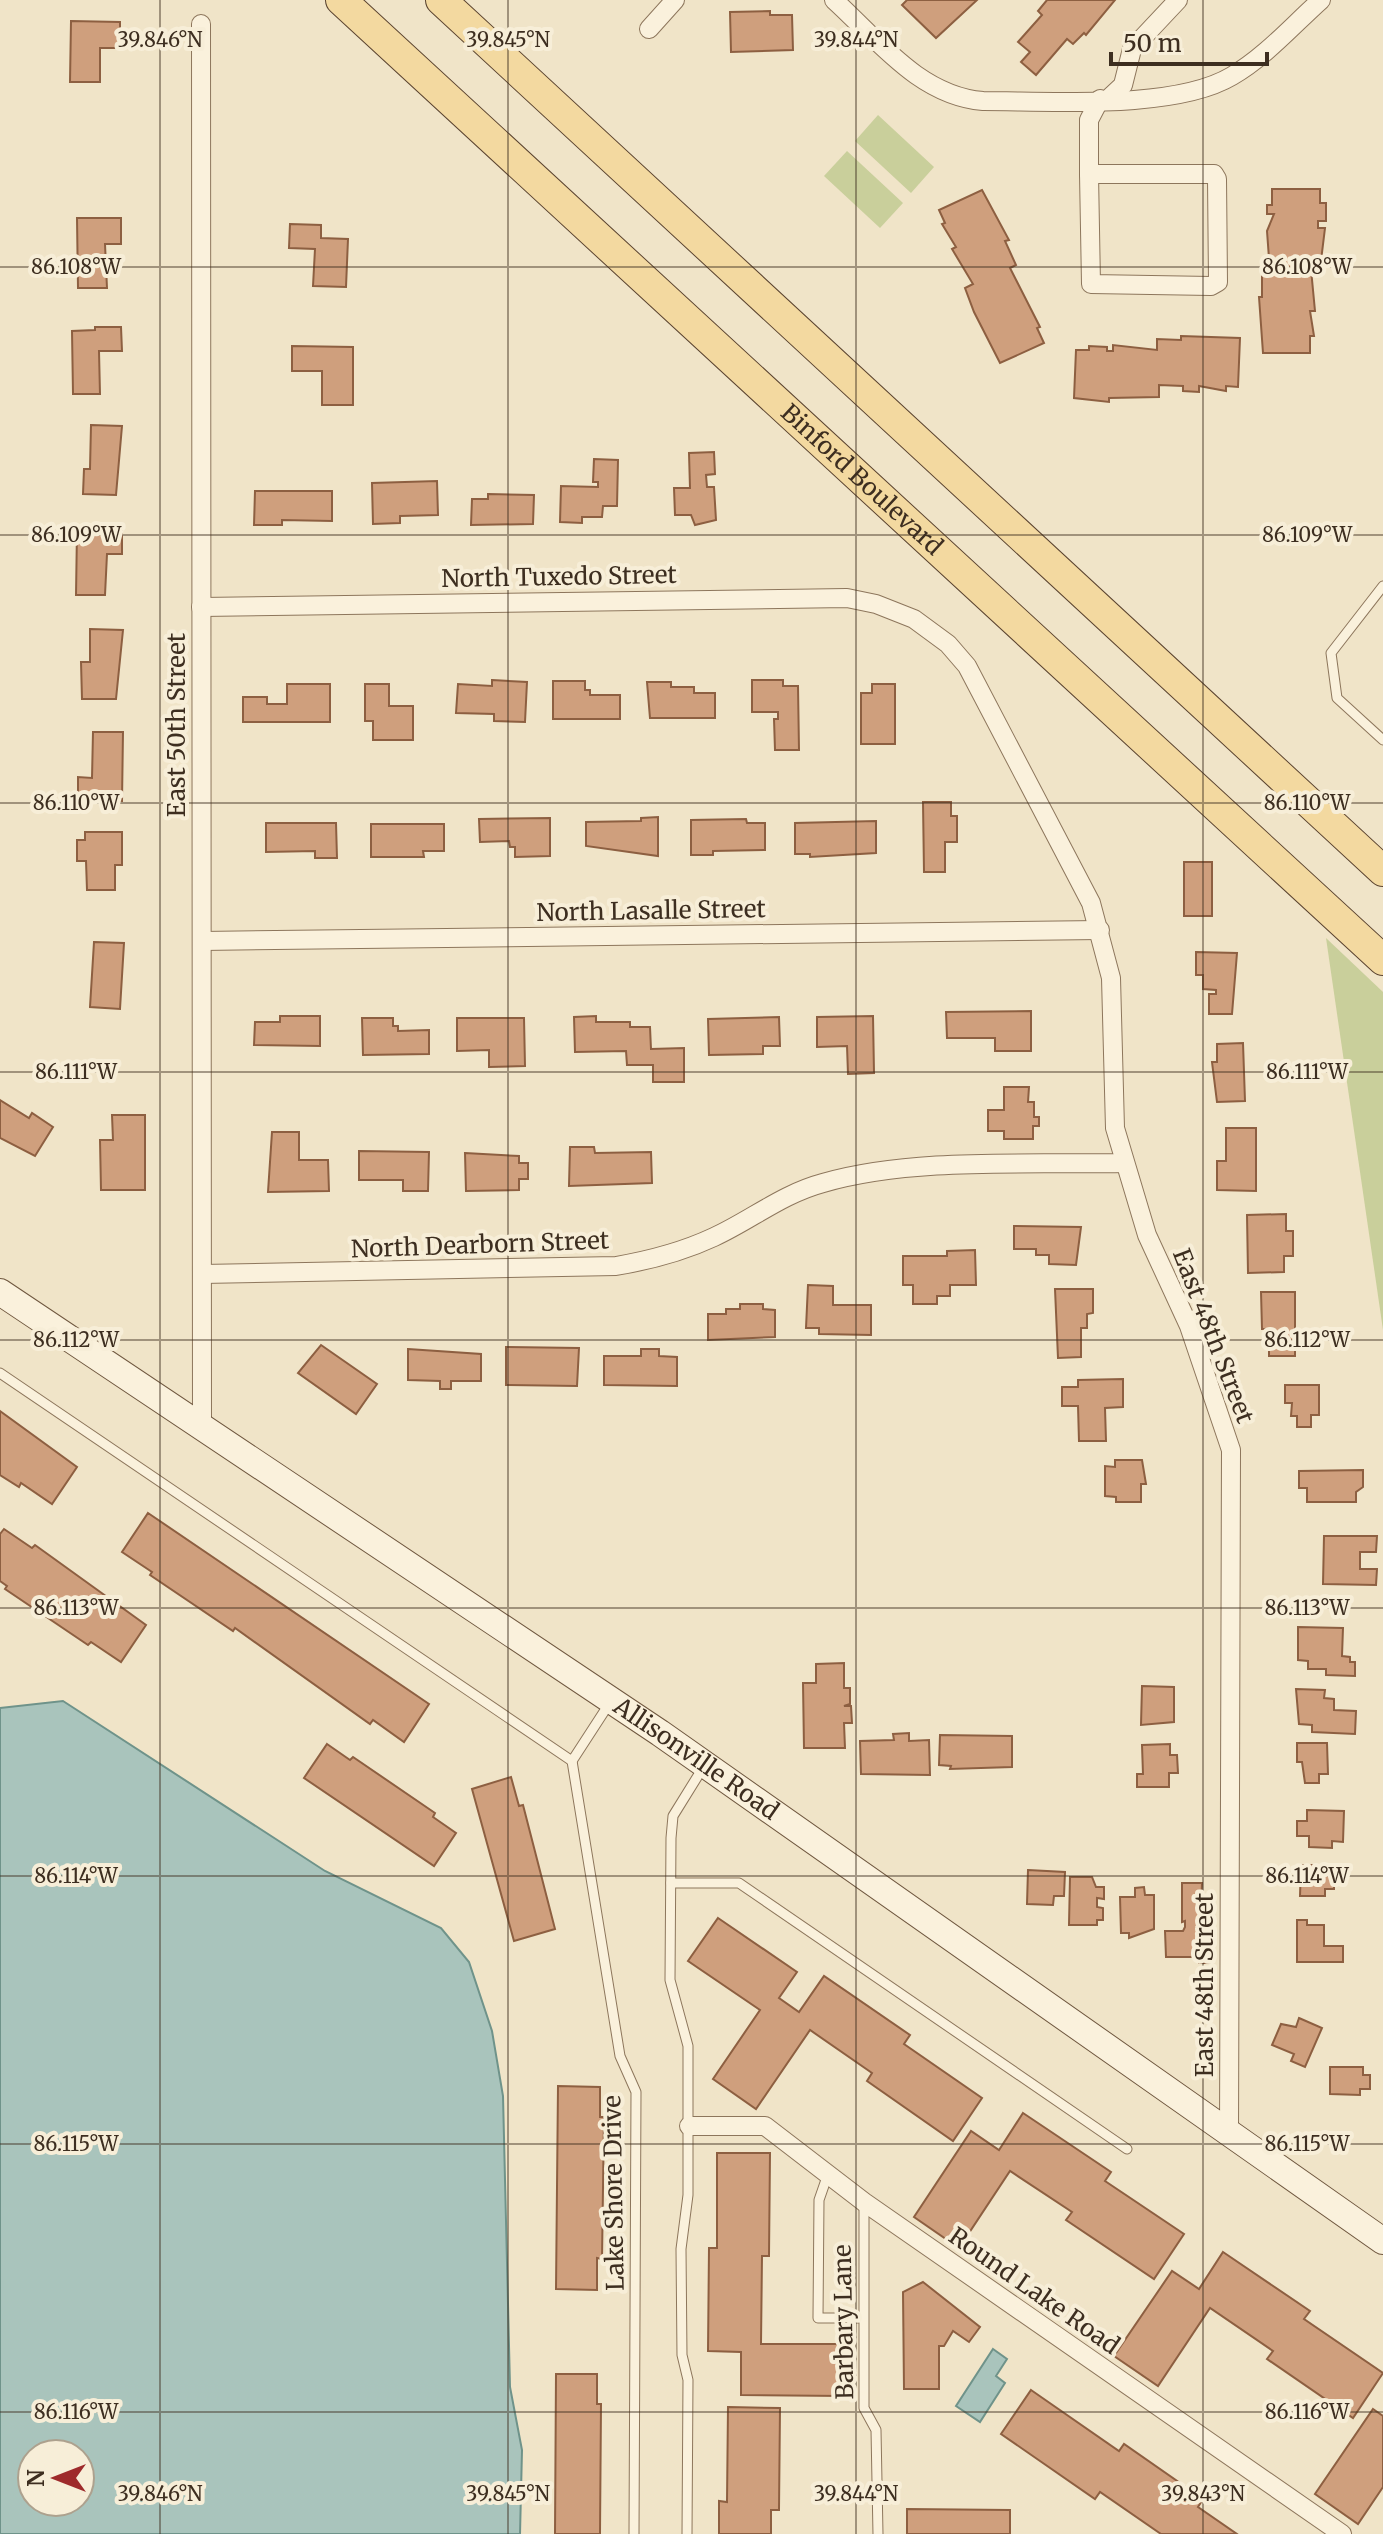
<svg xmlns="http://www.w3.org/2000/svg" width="1383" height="2534" viewBox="0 0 1383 2534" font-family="Merriweather,serif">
  <rect width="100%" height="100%" fill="#f0e4c8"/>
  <g fill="#c9cf9b">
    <polygon points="878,115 934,167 911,193 855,141"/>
    <polygon points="847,151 903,203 880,228 824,176"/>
    <polygon points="1326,938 1383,992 1383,1330"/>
  </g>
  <g fill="#a9c4bc" stroke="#6f938a" stroke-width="2" fill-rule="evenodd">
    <path d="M63 1701 325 1871 441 1928 469 1962 492 2031 503 2096 510 2387 522 2450 520 2534H0V1708ZM80 2454V2502H32V2454Z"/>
    <polygon points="993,2349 1007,2359 996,2376 1005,2383 980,2422 956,2406"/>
  </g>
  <g fill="#cf9f7d" stroke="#8d5f41" stroke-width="2">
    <polygon points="907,0 977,0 936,38 902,5"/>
    <polygon points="1047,0 1115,0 1086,35 1084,33 1073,44 1067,39 1036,75 1021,62 1030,52 1018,42 1042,15 1038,11"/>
    <polygon points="770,11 770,15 792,15 793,50 731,52 730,12"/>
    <polygon points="71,21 120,22 120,48 100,48 100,82 70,82"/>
    <polygon points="1272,189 1320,189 1320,203 1326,203 1326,221 1318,221 1318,228 1325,228 1320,269 1311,269 1315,311 1310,311 1314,336 1310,336 1310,353 1263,353 1259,297 1262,297 1262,272 1270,272 1267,231 1274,214 1267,214 1267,205 1272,205"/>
    <polygon points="982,190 1009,240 1005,241 1016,265 1010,268 1040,327 1037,328 1044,343 1000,363 974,312 965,288 973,284 952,249 956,247 942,224 945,223 939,210"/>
    <polygon points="77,218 121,218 121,244 105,244 107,288 78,288"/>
    <polygon points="290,224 321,225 321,238 348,239 346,287 313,286 315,249 289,248"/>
    <polygon points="95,327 121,327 122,351 99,351 100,394 73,394 72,331 95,330"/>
    <polygon points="1181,336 1240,338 1238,387 1226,386 1226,391 1199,386 1199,392 1183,391 1183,386 1159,385 1159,397 1109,398 1109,402 1074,398 1076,350 1089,350 1089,346 1107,347 1107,351 1113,351 1113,345 1157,350 1157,339 1181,340"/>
    <polygon points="292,346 353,347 353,405 322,405 322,371 292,371"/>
    <polygon points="91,425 122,426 116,495 83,494 84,469 90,469"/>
    <polygon points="714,452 715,474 706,475 707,487 714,487 716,520 695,525 691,515 675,515 674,488 690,488 689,453"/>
    <polygon points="594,459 618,460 617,506 603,506 602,517 582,517 582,523 560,522 561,486 598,487 598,482 593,482"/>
    <polygon points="437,481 438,515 400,516 400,523 373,524 372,483"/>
    <polygon points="255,491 332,491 332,521 282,520 282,525 254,525"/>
    <polygon points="488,494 534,495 533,524 471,525 472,499 488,499"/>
    <polygon points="99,527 122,527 122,554 107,554 105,595 76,595 77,530 99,530"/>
    <polygon points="90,629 123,630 116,699 82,699 81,662 90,662"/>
    <polygon points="492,680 527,682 525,722 494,721 494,714 456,713 458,684 492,686"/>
    <polygon points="752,680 783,680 783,686 798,686 799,750 775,750 774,719 778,719 778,712 752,712"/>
    <polygon points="553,681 585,681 585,690 590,690 590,695 620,695 620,719 553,719"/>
    <polygon points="647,682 671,682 671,687 694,687 694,693 715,693 715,718 650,718"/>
    <polygon points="287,684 330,684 330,722 243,722 243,697 267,697 267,704 287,704"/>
    <polygon points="365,684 389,684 389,706 413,706 413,740 373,740 373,721 365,721"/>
    <polygon points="872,684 895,684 895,744 861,744 861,693 872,693"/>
    <polygon points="93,732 123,732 122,801 78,800 78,777 92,778"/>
    <polygon points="923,802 951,802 951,816 957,816 957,842 945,842 945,872 924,872"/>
    <polygon points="658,817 658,856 586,846 586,822 641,821 641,818"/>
    <polygon points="550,818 550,856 515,857 515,847 510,847 509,841 480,842 479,819"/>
    <polygon points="746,819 747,823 765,823 765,850 713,851 713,855 691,855 691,820"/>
    <polygon points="876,821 876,853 810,857 810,854 795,854 795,823"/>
    <polygon points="266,823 336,823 337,858 315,858 315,851 266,852"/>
    <polygon points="371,824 444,824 444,851 423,851 424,857 371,857"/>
    <polygon points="85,832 122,832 122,865 115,865 115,890 87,890 86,861 77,861 77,840 85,840"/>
    <rect x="1184" y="862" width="28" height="54"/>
    <polygon points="94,942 124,943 120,1009 90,1007"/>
    <polygon points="1196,952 1237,953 1232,1014 1209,1014 1209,994 1216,994 1216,990 1203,989 1203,975 1196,975"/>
    <polygon points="1031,1011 1031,1051 995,1051 995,1038 947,1038 946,1012"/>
    <polygon points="280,1016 320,1016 320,1046 254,1045 255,1022 280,1022"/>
    <polygon points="596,1016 596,1022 630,1022 630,1027 650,1027 651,1049 684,1048 684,1082 653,1082 653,1065 627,1065 626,1051 575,1052 574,1017"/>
    <polygon points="873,1016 874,1073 848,1074 847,1046 817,1047 817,1017"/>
    <polygon points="779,1017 780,1046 763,1046 763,1054 709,1055 708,1019"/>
    <polygon points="362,1018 393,1018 393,1026 398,1026 398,1031 429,1030 429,1054 363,1055"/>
    <polygon points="457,1018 524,1018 525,1066 489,1067 489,1050 457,1051"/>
    <polygon points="1243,1043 1245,1101 1217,1102 1212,1062 1217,1062 1217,1044"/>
    <polygon points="1004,1087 1029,1087 1028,1102 1034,1102 1034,1117 1039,1117 1039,1126 1033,1126 1033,1139 1004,1139 1004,1131 988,1131 988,1110 1004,1110"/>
    <polygon points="0,1100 29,1118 32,1113 53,1127 35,1156 0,1138"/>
    <polygon points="112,1115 145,1115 145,1190 101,1190 100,1140 113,1140"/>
    <polygon points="1226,1128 1256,1128 1256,1191 1217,1190 1217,1161 1226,1161"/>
    <polygon points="272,1132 299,1132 299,1160 328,1160 329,1191 268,1192"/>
    <polygon points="570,1147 594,1147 595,1153 651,1152 652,1183 569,1186"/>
    <polygon points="359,1151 429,1152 428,1191 403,1191 403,1180 359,1180"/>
    <polygon points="465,1153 519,1156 519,1163 528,1163 528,1179 519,1179 519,1190 466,1191"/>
    <polygon points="1286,1214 1286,1231 1293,1231 1293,1256 1284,1256 1284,1272 1248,1273 1247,1215"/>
    <polygon points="1014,1226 1081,1227 1076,1265 1049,1264 1049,1255 1036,1255 1036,1249 1014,1249"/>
    <polygon points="975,1250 976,1285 950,1285 950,1296 937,1296 937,1304 913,1304 913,1285 903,1285 903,1256 947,1256 947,1251"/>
    <polygon points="808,1285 833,1286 833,1305 871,1305 871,1335 819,1334 819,1328 806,1328"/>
    <polygon points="1055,1289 1093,1289 1093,1313 1087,1314 1087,1328 1081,1328 1081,1357 1058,1358"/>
    <polygon points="1261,1292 1295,1292 1295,1356 1269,1356 1269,1329 1262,1329"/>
    <polygon points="740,1304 763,1304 763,1309 775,1310 775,1337 708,1340 708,1314 726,1314 726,1309 740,1309"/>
    <polygon points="321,1345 377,1384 356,1414 298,1373"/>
    <polygon points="506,1347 579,1348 577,1386 506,1385"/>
    <polygon points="408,1349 481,1354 481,1381 451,1381 451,1389 440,1389 440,1381 408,1380"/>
    <polygon points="641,1349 659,1349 659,1356 677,1357 677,1386 604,1385 604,1356 641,1356"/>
    <polygon points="1123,1379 1123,1407 1105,1408 1106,1441 1079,1441 1078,1406 1062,1406 1062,1387 1078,1387 1078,1380"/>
    <polygon points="1285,1385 1319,1385 1319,1415 1311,1415 1311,1427 1297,1427 1297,1416 1291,1416 1292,1403 1285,1403"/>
    <polygon points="0,1411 77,1467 52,1504 21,1483 19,1487 0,1475"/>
    <polygon points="1115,1460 1142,1460 1146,1484 1141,1484 1141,1502 1116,1502 1116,1497 1105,1496 1105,1466 1115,1467"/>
    <polygon points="1363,1470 1363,1487 1356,1492 1356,1502 1307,1502 1307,1488 1299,1488 1299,1471"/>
    <polygon points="148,1513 429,1704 404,1742 373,1720 370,1724 235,1628 233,1631 150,1575 152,1572 122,1552"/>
    <polygon points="4,1529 32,1548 35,1545 146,1625 121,1662 91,1642 88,1645 5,1589 7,1586 0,1581 0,1534"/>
    <polygon points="1324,1536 1377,1536 1376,1552 1360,1552 1360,1569 1377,1569 1376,1585 1323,1584"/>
    <polygon points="1298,1627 1343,1628 1342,1656 1350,1657 1350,1662 1355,1662 1355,1676 1326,1675 1326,1669 1308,1669 1308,1661 1298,1660"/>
    <polygon points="844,1663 844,1688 850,1688 850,1704 844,1706 851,1706 852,1723 844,1723 845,1748 804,1748 803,1683 816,1683 816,1664"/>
    <polygon points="1142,1686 1174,1687 1174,1722 1141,1725"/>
    <polygon points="1296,1689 1325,1690 1324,1698 1334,1699 1334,1710 1356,1711 1355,1734 1312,1732 1312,1725 1299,1724"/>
    <polygon points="909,1733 909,1741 929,1740 930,1775 861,1774 860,1741 894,1740 893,1734"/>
    <polygon points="940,1735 1012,1736 1012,1767 950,1769 951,1766 939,1765"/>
    <polygon points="1297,1743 1327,1743 1328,1774 1319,1774 1319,1783 1305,1783 1302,1762 1297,1762"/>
    <polygon points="327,1744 350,1760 353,1757 435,1813 433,1817 456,1833 434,1866 304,1778"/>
    <polygon points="1170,1744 1170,1755 1177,1755 1178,1773 1169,1773 1169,1787 1137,1787 1137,1774 1143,1774 1142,1745"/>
    <polygon points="511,1777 519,1806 523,1805 555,1929 514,1941 472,1789"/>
    <polygon points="1307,1810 1344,1811 1343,1842 1332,1841 1332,1848 1309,1847 1309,1836 1297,1836 1297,1821 1307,1821"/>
    <polygon points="1301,1865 1334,1865 1334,1889 1325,1889 1325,1896 1300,1896"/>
    <polygon points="1028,1870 1065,1872 1064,1896 1054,1896 1053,1905 1027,1904"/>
    <polygon points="1070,1877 1092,1877 1096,1887 1104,1887 1104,1899 1097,1898 1097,1907 1103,1908 1103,1920 1097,1920 1097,1925 1069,1925"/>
    <polygon points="1182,1883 1202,1883 1200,1933 1210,1932 1210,1963 1199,1963 1199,1957 1166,1957 1165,1931 1183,1931 1185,1927 1185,1921 1182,1922"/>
    <polygon points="1144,1887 1145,1895 1154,1895 1154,1929 1129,1938 1129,1933 1121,1933 1120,1897 1135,1897 1135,1888"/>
    <polygon points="718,1918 797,1972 779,1998 799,2012 824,1976 910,2035 904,2044 982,2098 953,2141 867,2081 872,2073 810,2030 756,2109 713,2079 760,2010 688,1961"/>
    <polygon points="1297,1920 1307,1920 1307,1925 1324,1925 1324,1946 1343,1946 1343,1962 1297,1962"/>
    <polygon points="1299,2018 1322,2028 1305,2067 1291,2061 1294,2054 1272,2045 1281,2024 1296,2027"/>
    <polygon points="1330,2067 1363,2067 1363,2075 1370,2075 1370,2089 1360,2089 1360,2095 1330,2094"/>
    <polygon points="558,2086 600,2087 600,2117 604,2117 602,2259 597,2258 597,2290 556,2289"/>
    <polygon points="1023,2113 1111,2172 1105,2181 1184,2234 1154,2279 1066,2220 1072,2212 1010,2171 959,2248 914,2217 971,2131 999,2150"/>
    <polygon points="717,2153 770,2153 769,2256 762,2256 761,2344 843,2344 843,2396 741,2395 741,2352 708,2351 709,2248 717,2248"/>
    <polygon points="1223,2252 1310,2311 1304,2319 1383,2373 1353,2418 1267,2359 1273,2351 1210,2308 1158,2386 1114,2356 1172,2271 1199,2289"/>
    <polygon points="923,2282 980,2327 969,2342 953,2331 944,2346 939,2346 939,2389 904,2389 903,2292"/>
    <polygon points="556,2374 597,2374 597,2404 601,2404 600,2534 555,2534"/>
    <polygon points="1031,2390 1119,2451 1124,2444 1203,2499 1198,2507 1237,2534 1161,2534 1100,2492 1095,2499 1001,2434"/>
    <polygon points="728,2407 780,2408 779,2510 771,2510 771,2534 719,2534 719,2501 727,2502"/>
    <polygon points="1373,2409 1383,2416 1383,2487 1358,2524 1315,2494"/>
    <polygon points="907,2509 1010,2510 1010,2534 907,2534"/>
  </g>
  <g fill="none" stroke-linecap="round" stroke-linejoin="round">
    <defs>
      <g id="lane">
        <polyline points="1383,586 1331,653 1337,698 1383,740"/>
        <polyline points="0,1373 572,1761"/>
        <polyline points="572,1761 620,2056 636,2092 634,2534"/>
        <polyline points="572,1761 609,1704"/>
        <polyline points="671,1883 739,1883 1127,2149"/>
        <polyline points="828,2174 819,2200 818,2318 862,2318"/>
        <polyline points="864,2202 864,2408 876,2430 878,2534"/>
        <polyline points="687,2534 688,2380 682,2355 681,2249 688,2195 688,2046 670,1980 671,1838 673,1816 704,1766"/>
      </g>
      <g id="street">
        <path d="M834 0C878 40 920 96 983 101 1052 101 1175 110 1232 76 1265 57 1293 25 1321 0"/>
        <polyline points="201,24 202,1427"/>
        <polyline points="649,29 675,0"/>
        <polyline points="1108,99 1123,85 1132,49 1178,0"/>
        <polygon points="1089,174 1214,174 1217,179 1218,282 1211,286 1091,284"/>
        <polyline points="1089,174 1089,120 1100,99"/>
        <polyline points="201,607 847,598 876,604 914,619 948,644 967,666 1091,903 1111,978 1115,1128 1147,1235 1189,1326 1231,1450 1229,2135"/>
        <polyline points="202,941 1100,930"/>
        <path d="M202 1274 616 1266C651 1260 682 1252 714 1237 751 1220 782 1194 823 1183 913 1157 1029 1165 1124 1163"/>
        <polyline points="689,2126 765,2126 864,2202 1342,2534"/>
      </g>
      <g id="secondary">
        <path id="s1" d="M0 1292 660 1733 1383 2241"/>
      </g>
      <g id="primary">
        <path id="s2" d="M341 0 1383 960"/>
        <polyline points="441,0 1383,871"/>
      </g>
    </defs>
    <use href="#lane" stroke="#8d765c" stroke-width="11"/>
    <use href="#street" stroke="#8d765c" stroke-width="20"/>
    <use href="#secondary" stroke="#6f573f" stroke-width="28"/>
    <use href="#primary" stroke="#5b4430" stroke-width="32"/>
    <use href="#lane" stroke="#faf1dc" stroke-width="9"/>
    <use href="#street" stroke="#faf1dc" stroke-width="18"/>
    <use href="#secondary" stroke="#faf1dc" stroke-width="26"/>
    <use href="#primary" stroke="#f3d9a0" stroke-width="30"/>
  </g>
  <path fill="none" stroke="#3d2e20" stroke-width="2" stroke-opacity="0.45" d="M160 0V2534M508 0V2534M856 0V2534M1203 0V2534M0 267H1383M0 535H1383M0 803H1383M0 1072H1383M0 1340H1383M0 1608H1383M0 1876H1383M0 2144H1383M0 2412H1383"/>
  <g text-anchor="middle" stroke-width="8" stroke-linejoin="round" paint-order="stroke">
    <g font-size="24" fill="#3d2e20" stroke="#f7eed8">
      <text dy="8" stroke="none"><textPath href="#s2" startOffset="708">Binford Boulevard</textPath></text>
      <text transform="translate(559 577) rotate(-1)" y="8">North Tuxedo Street</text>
      <text transform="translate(177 725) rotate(-90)" y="8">East 50th Street</text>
      <text transform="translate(651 911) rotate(-1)" y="8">North Lasalle Street</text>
      <text transform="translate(480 1245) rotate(-2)" y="8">North Dearborn Street</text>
      <text transform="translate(1213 1336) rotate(69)" y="8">East 48th Street</text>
      <text dy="8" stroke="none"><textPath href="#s1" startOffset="838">Allisonville Road</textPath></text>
      <text transform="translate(1205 1985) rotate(-90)" y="8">East 48th Street</text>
      <text transform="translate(614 2193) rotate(-91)" y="8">Lake Shore Drive</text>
      <text transform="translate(1034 2291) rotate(35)" y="8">Round Lake Road</text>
      <text transform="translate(844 2322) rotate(-91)" y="8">Barbary Lane</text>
    </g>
  </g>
  <g font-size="20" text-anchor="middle" fill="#3d2e20" stroke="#f7eed8" stroke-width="8" stroke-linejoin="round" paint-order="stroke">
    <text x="160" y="47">39.846°N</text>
    <text x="508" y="47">39.845°N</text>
    <text x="856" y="47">39.844°N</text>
    <text x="1307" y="274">86.108°W</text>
    <text x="76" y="274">86.108°W</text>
    <text x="1307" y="542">86.109°W</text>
    <text x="76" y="542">86.109°W</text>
    <text x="1307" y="810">86.110°W</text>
    <text x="76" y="810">86.110°W</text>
    <text x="76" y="1079">86.111°W</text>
    <text x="1307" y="1079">86.111°W</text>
    <text x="1307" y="1347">86.112°W</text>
    <text x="76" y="1347">86.112°W</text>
    <text x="76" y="1615">86.113°W</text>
    <text x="1307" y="1615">86.113°W</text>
    <text x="76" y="1883">86.114°W</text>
    <text x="1307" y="1883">86.114°W</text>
    <text x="1307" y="2151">86.115°W</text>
    <text x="76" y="2151">86.115°W</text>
    <text x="76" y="2419">86.116°W</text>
    <text x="1307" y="2419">86.116°W</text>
    <text x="160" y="2501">39.846°N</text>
    <text x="508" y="2501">39.845°N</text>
    <text x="856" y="2501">39.844°N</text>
    <text x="1203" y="2501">39.843°N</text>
  </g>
  <g transform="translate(56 2478) rotate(270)"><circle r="38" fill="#f7eed8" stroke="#ada18e" stroke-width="2"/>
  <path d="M0-6L14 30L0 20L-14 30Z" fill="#9e2a2b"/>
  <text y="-12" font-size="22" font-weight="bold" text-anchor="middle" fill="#3d2e20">N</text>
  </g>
  <path d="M1111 52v12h156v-12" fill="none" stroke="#3d2e20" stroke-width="4"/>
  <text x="1123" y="52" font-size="24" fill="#3d2e20" stroke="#f7eed8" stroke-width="6" paint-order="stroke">50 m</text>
</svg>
